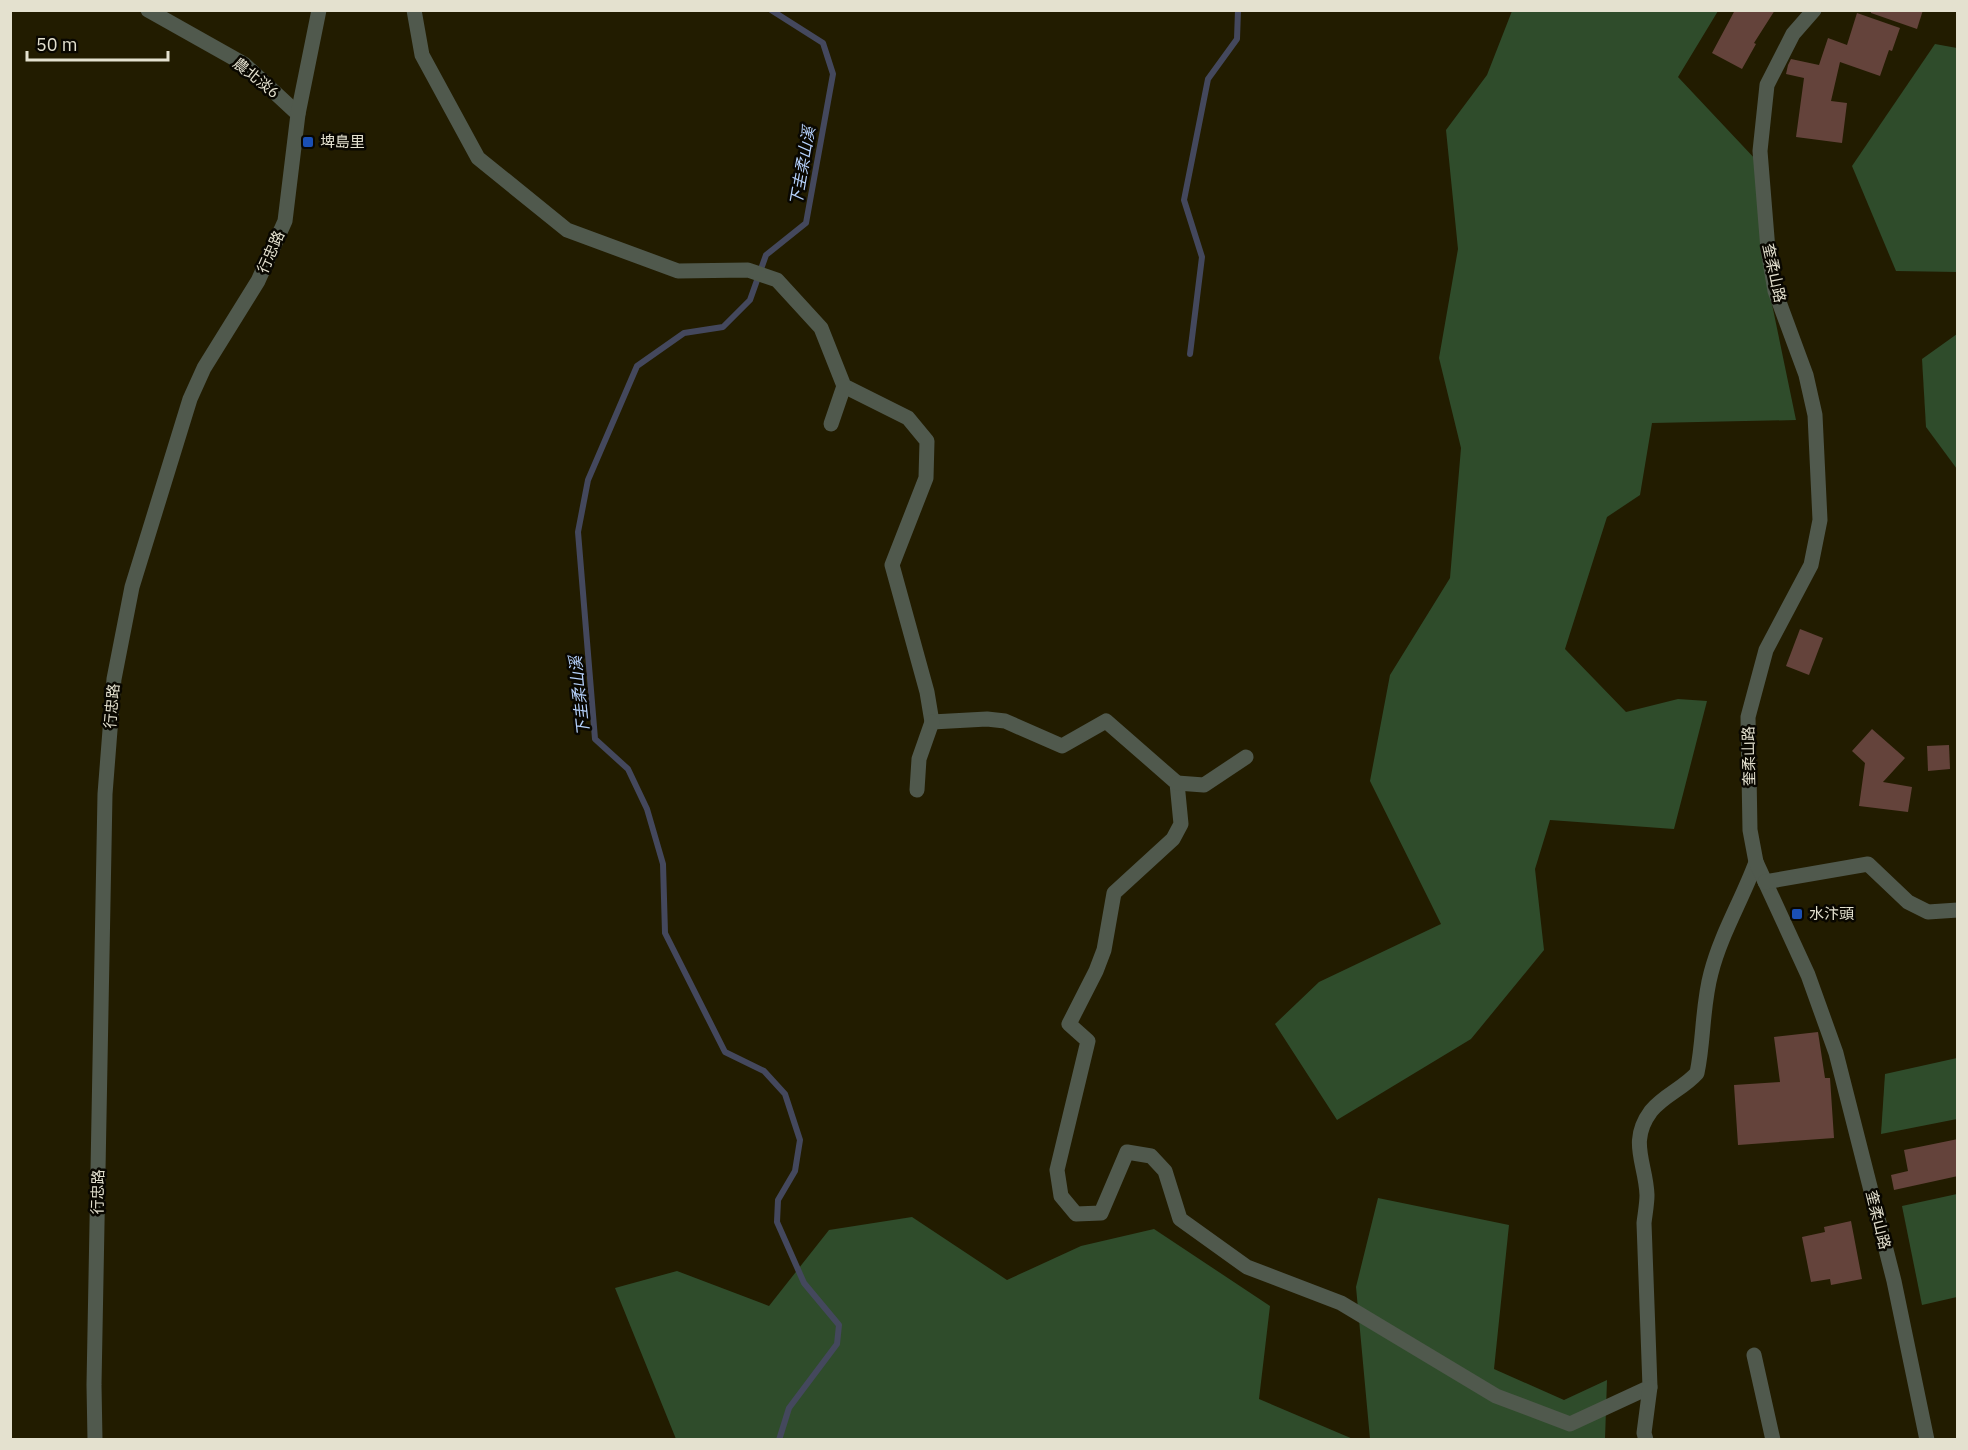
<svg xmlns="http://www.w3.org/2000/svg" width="1968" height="1450" viewBox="0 0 1968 1450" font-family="'IBM Plex Sans','Noto Sans TC',sans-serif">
  <rect width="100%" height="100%" fill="#221c00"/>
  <g fill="#2f4c2b">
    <polygon points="1512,11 1718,11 1678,77 1757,161 1762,256 1796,420 1652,423 1640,495 1607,517 1565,649 1626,712 1678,699 1707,701 1674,829 1550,820 1535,869 1544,950 1471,1039 1337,1120 1275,1024 1319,982 1441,924 1370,781 1390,675 1450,578 1461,448 1439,358 1458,249 1446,130 1487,75"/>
    <polygon points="1935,44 1957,48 1957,272 1896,271 1852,166"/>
    <polygon points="1957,334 1957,469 1926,427 1922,359"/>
    <polygon points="1957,1058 1957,1119 1881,1134 1885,1074"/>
    <polygon points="1957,1194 1957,1297 1922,1305 1902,1206"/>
    <polygon points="1378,1198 1509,1225 1494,1369 1564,1400 1607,1380 1605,1439 1370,1439 1356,1287"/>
    <polygon points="912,1217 1007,1280 1081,1246 1154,1229 1270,1306 1259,1399 1353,1439 676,1439 615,1288 677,1271 769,1306 829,1230"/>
  </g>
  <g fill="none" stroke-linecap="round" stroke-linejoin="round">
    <g stroke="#44485d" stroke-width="6">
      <polyline points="771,10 823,43 833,74 806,223 766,255 750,300 723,327 684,333 637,366 588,480 578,532 595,739 628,769 647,809 663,864 665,933 725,1052 764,1071 785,1094 800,1140 795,1171 778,1200 777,1222 804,1283 839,1325 837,1344 789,1408 779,1440"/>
      <polyline points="1190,354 1202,257 1184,200 1208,79 1237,39 1238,10"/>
    </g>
  </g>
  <g fill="#64433b">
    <polygon points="1735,10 1775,10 1754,43 1756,44 1742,69 1712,53"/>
    <polygon points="1871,10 1923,10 1917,29 1871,13"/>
    <polygon points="1857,13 1900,28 1892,51 1889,50 1880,76 1840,62 1831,101 1847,103 1842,143 1796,137 1804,78 1786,74 1788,65 1791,59 1819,65 1828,38 1847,45"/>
    <polygon points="1800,629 1823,638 1809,675 1786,666"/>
    <polygon points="1872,729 1905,758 1883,782 1912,787 1908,812 1859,806 1865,763 1852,751"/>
    <polygon points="1949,745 1950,769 1928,771 1927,746"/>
    <polygon points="1818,1032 1825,1078 1830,1078 1834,1138 1738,1145 1734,1085 1780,1082 1774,1037"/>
    <polygon points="1958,1139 1958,1176 1894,1190 1891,1175 1908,1171 1904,1150"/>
    <polygon points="1851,1221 1862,1279 1831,1285 1830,1279 1811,1282 1802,1237 1825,1232 1824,1227"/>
  </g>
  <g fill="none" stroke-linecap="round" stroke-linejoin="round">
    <g stroke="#50594d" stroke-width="15">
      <polyline points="148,10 244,64 298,114"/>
      <path d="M414 10 422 55 478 158 567 230 678 271 748 270 777 280 821 328 844 386 908 418 927 441 926 478 892 565 927 692 932 722 987 719 1005 721 1062 746 1106 721 1177 783 1181 824 1173 839 1114 893 1104 950 1096 971 1069 1024 1088 1041 1057 1170 1061 1196 1076 1214 1101 1213 1127 1152 1151 1156 1165 1171 1180 1219 1247 1267 1341 1303 1496 1396 1570 1424 1650 1387 1644 1223C1645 1214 1647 1204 1647 1195 1646 1163 1628 1142 1651 1111 1664 1095 1684 1088 1697 1073 1704 1040 1702 1006 1711 973 1721 934 1742 900 1756 862"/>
      <polyline points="1814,10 1793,34 1767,85 1760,151 1768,250 1775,291 1806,375 1815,415 1820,520 1811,565 1766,650 1748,717 1750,830 1756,862 1808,975 1836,1053 1894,1281 1927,1440"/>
      <polyline points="831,424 844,386"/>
      <polyline points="1177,783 1204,785 1246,757"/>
      <polyline points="917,790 919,759 932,722"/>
      <polyline points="1765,882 1868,864 1908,902 1928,912 1958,910"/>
      <polyline points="1754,1355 1773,1440"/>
      <polyline points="95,1440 94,1385 105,794 114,679 132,587 190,399 204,368 258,281 285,221 298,114 319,10"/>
      <polyline points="1646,1440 1644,1433 1650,1387"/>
    </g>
  </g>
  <g fill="#1a4fb4" stroke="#090700" stroke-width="2">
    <rect x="302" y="136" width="12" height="12" rx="3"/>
    <rect x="1791" y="908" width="12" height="12" rx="3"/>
  </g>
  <g text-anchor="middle" stroke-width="5" stroke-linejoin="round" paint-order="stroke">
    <g font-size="15" fill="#e4e1cf" stroke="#090700">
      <text transform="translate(256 78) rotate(39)" y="5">農北淡6</text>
      <text transform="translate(271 252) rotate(-66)" y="5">行忠路</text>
      <text transform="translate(1774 273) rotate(78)" y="5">奎柔山路</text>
      <text transform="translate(112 706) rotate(-85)" y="5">行忠路</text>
      <text transform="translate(1749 756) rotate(-91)" y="5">奎柔山路</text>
      <text transform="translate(98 1192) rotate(-89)" y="5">行忠路</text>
      <text transform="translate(1878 1220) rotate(76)" y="5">奎柔山路</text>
    </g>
    <g font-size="15" fill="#e4e1cf" stroke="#090700" text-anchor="start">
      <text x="320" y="147">埤島里</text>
      <text x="1809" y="919">水汴頭</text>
    </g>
    <g font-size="16" font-style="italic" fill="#b6d2fc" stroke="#090700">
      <text transform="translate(802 166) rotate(-80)" y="6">下圭柔山溪</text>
      <text transform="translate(579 696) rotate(-96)" y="6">下圭柔山溪</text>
    </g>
  </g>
  <rect width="1968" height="1450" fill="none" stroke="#e4e1cf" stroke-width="24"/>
  <path d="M27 51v9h141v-9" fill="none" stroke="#e4e1cf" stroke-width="3"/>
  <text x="36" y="51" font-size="18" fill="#e4e1cf" stroke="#090700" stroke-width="4.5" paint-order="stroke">50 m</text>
</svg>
